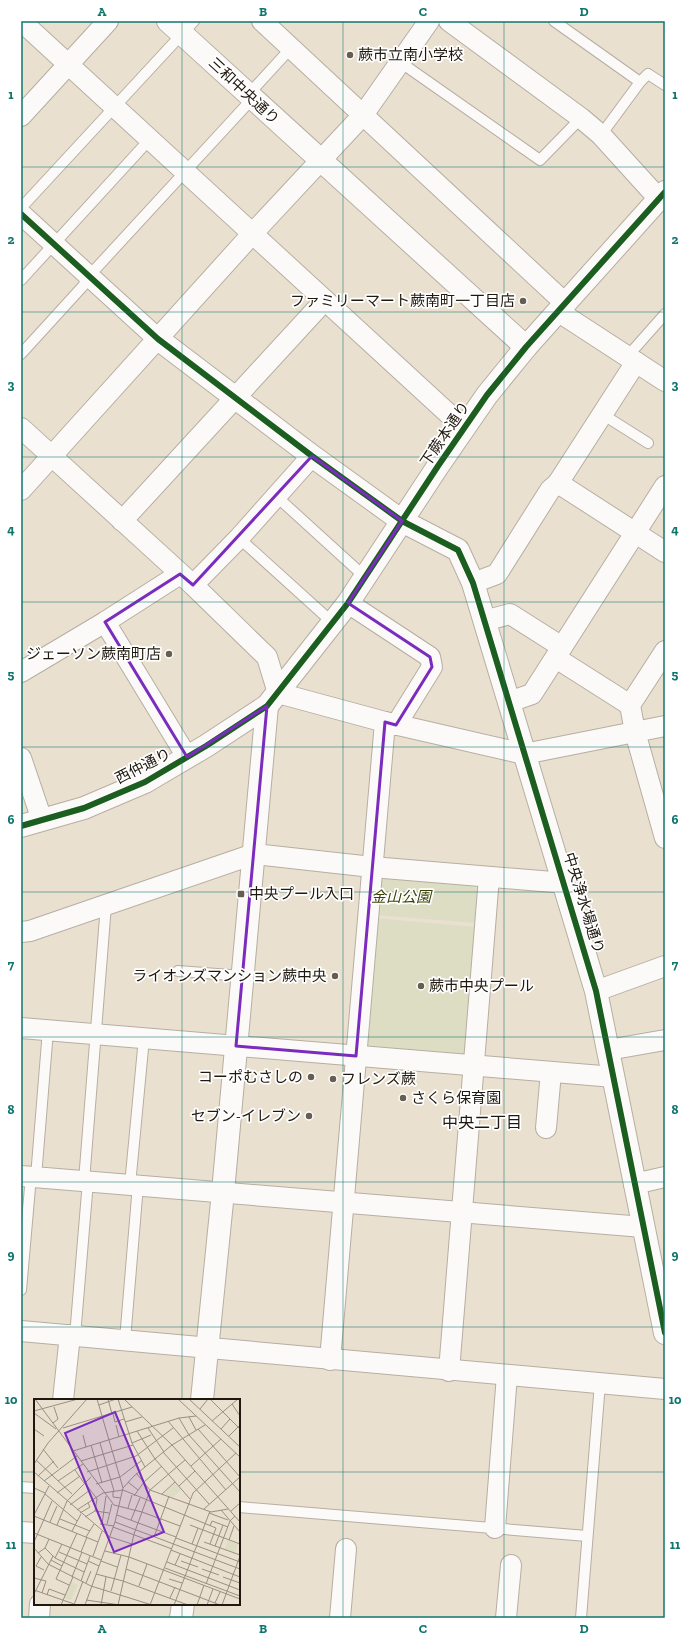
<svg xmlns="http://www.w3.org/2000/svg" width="686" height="1639" viewBox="0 0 686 1639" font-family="'Zilla Slab','Noto Sans JP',serif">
  <rect width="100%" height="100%" fill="#eae0d0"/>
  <g fill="#ddddc3">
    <polygon points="384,876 473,884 479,895 476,923 375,915 378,882"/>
    <polygon points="375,918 476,927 467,1052 459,1059 368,1050 365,1045"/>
  </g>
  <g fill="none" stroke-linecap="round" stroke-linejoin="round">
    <defs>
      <g id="service">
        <polyline points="554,21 640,82"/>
        <polyline points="400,62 540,160 581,118"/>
        <polyline points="248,95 291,48"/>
        <polyline points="601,135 640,82 648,74 665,85"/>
        <polyline points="21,208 194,21"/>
        <polyline points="21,280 150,139"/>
        <polyline points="21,354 83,286 89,276 252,99"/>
        <polyline points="627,357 665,314"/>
        <polyline points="602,414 648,443"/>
        <polyline points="276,496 365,577"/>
        <polyline points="239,538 333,623"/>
        <polyline points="178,971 243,976"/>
        <polyline points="36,1177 48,1030"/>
        <polyline points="84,1181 106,905"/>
        <polyline points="130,1185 144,1038"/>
        <polyline points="21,1290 31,1176"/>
        <polyline points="75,1336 88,1181"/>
        <polyline points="125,1340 138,1185"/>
        <polyline points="21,1487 35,1488"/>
        <polyline points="239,1507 587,1536"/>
        <polyline points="581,1618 600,1383"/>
      </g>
      <g id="minor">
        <polyline points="21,21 464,428"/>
        <polyline points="262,21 566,304"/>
        <polyline points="449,21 581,118 601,135 659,199"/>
        <polyline points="21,116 108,21"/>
        <polyline points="21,214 158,339"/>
        <polyline points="559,312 665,381"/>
        <polyline points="21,428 193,585 267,657 278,693 385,722 524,754 665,726"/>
        <polyline points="558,483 665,552"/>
        <polyline points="21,490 253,233 363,115 429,21"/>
        <polyline points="122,521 325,300"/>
        <polyline points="473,583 497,574 550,490 558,483 636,362"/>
        <polyline points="193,585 239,538 312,456"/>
        <polyline points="348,603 430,657 432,667 396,725"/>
        <polyline points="484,621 510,614 562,647"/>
        <polyline points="105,622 187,757"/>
        <polyline points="665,651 630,705 635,732 665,838"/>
        <polyline points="556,658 630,705"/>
        <polyline points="21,672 105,622 180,574"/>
        <polyline points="509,702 532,694 665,486"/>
        <polyline points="21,758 42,820"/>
        <polyline points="21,932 30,931 254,854 372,867 565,883"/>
        <polyline points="596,991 665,966"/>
        <polyline points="21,1028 614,1077"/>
        <polyline points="608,1050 665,1040"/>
        <polyline points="546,1128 551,1072"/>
        <polyline points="21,1176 643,1227"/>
        <polyline points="634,1184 665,1177"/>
        <polyline points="21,1331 665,1389"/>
        <polyline points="330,1360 385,722"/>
        <polyline points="449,1371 489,877"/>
        <polyline points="63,1400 70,1335"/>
        <polyline points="495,1528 507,1375"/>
        <polyline points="21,1532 35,1533"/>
        <polyline points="39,1618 40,1604"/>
        <polyline points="340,1618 346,1549"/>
        <polyline points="506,1618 511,1565"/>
      </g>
      <g id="tertiary">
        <polyline points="168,21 526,347"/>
        <polyline points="158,339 312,456 402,521 458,550 473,583 596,991 665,1333"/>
        <polyline points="21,826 84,808 145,782 206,746 267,706 348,603 438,466 487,395 526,347 665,192"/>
        <polyline points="202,1400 223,1192 267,706"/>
        <polyline points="181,1618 183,1604"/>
      </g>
    </defs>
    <use href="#service" stroke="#b6aea2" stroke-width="12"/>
    <use href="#minor" stroke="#b6aea2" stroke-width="22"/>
    <use href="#tertiary" stroke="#b6aea2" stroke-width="24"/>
    <use href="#service" stroke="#fcfaf8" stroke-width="10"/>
    <use href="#minor" stroke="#fcfaf8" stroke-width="20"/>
    <use href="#tertiary" stroke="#fcfaf8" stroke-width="22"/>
    <defs>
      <g id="cycleway">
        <polyline points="21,214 158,339 312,456 402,521 458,550 473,583 596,991 665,1333"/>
        <polyline points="21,826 84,808 145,782 206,746 267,706 348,603 438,466 487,395 526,347 665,192"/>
      </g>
    </defs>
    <use href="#cycleway" stroke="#fff" stroke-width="8"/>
    <use href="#cycleway" stroke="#1b5e20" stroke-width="6"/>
  </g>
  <path fill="none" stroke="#7b2cbf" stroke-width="3" stroke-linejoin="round" d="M312 456 402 521 348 603 430 657 432 667 396 725 385 722 356 1056 236 1046 267 706 187 757 105 622 180 574 193 585Z"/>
  <path fill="none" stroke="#0f766e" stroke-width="1" stroke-opacity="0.55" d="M182 21V1400M343 21V1618M504 21V1618M21 167H665M21 312H665M21 457H665M21 602H665M21 747H665M21 892H665M21 1037H665M21 1182H665M21 1327H665M21 1472H35M239 1472H665M182 1604V1618"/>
  <g fill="#665e52" stroke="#fff" stroke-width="1.5">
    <circle cx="350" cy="55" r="4"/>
    <circle cx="523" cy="301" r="4"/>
    <circle cx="169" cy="654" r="4"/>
    <rect x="237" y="890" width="8" height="8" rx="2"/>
    <circle cx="335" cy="976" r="4"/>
    <circle cx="421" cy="986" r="4"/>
    <circle cx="311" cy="1077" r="4"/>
    <circle cx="333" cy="1079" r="4"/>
    <circle cx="403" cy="1098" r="4"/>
    <circle cx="309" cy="1116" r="4"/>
  </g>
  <g text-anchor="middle" stroke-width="3.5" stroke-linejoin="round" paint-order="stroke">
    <g font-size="15" fill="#1f180e" stroke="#fff" text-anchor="start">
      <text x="358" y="60">蕨市立南小学校</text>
      <text x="515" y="306" text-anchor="end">ファミリーマート蕨南町一丁目店</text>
      <text x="161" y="659" text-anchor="end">ジェーソン蕨南町店</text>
      <text x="249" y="899">中央プール入口</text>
      <text x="327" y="981" text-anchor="end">ライオンズマンション蕨中央</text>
      <text x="429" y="991">蕨市中央プール</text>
      <text x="303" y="1082" text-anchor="end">コーポむさしの</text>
      <text x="341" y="1084">フレンズ蕨</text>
      <text x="411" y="1103">さくら保育園</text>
      <text x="301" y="1121" text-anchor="end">セブン-イレブン</text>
    </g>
    <g font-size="15" fill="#1f180e" stroke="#fff">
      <text transform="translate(244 91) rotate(43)" y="5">三和中央通り</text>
      <text transform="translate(445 434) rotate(-56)" y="5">下蕨本通り</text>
      <text transform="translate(143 766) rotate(-27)" y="5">西仲通り</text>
      <text transform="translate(584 903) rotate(73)" y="5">中央浄水場通り</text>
    </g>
    <g font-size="15" font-style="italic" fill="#394105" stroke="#fff">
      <text x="401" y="902">金山公園</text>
    </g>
    <g font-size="16" fill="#1f180e" stroke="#fff">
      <text x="482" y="1128">中央二丁目</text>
    </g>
  </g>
  <g transform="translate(34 1399)">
    <rect width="206" height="206" fill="#eae0d0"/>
    <path d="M141 84 147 91 139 98 130 95ZM194 141 204 145 201 154 191 150ZM37 183 44 186 37 201 30 199Z" fill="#ddddc3"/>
    <path fill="none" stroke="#999082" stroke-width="1" d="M1 0 80 106 108 113 146 127M63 0 89 89M74 0 78 15M84 0 98 44 111 68M90 0 138 46 206 123M144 0 206 58M155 0 206 48M176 0 206 30M198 5 206 17M65 6 82 0M166 10 174 0M0 12 44 0M0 14 22 30M79 15 81 23 90 20M155 18 162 31M145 19 155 36 206 93M134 22 192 91M178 22 204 0M91 23 108 18M19 24 24 20 20 8M82 26 85 38M29 29 98 8M114 29 130 53M0 30 10 37M164 30 206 78M187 30 196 20M103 32 121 60 156 100M49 36 52 48M195 37 206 26M66 44 80 92M98 44 117 36M57 46 68 84M9 50 24 69M39 52 145 19 162 17M129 53 175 105M2 61 38 95M47 62 99 46M0 65 14 44 53 0M157 67 187 40M41 71 50 84M0 73 76 138 98 145M53 73 102 57 139 29M102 74 116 91 177 113 194 110M4 77 20 62M10 82 43 57M24 82 49 65M94 83 104 91M51 84 63 100 61 112 51 118M62 85 86 78 107 62M145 87 161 72M0 89 11 94M79 92V98L87 99M23 94 46 77M11 95 43 122M128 95 141 83M100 97 110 83 128 67M36 106 56 91M94 109 98 96M170 110 206 78M43 111 69 94 89 91 182 129 176 145M187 111 206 133M61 112 75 114M197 112 206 104M46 114 56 108 54 104M175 114 194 121M0 116 15 87M83 116 142 138M0 117 64 143M26 120 56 132M97 121 106 99M16 123 23 107M81 123 206 170M66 125 80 127M68 125 72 97M73 125 78 105M23 126 33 102 57 78M156 126 206 145M176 127 178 122 194 128M79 128 138 150M38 132 47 115M0 134 67 161M52 138 60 125M120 138 135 97M142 139 206 163M195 141 200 127M0 143 18 102M170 143 206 156M158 145 164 129M181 147 189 126M0 149 14 165 57 187 118 206M11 149 21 159 50 173M137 151 206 178M71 152 95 158 206 200M25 153 53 165M47 153 53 138M4 154 11 149 15 140M59 157 68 132M7 158 2 167 10 171M21 159 28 145M17 161 28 167M54 162 65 167M67 162 83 168M147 162 164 168M133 163 206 191M141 166 146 155M131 169 206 197M92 170 186 206M168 170 185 176M62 175 89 182 154 206M38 178 48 153M189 178 206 184M0 179 12 182 8 194M135 180 148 184M47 182 56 157M52 184 57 172M172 185 196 122 201 117M35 186 22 180 43 134M105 187 113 165M0 191 40 205M77 192 87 156M0 195 19 157M13 196 15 190 31 196M136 199 141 188M52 201 86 206M181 204 186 193M27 206 39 178M40 206 49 182M51 206 81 123 89 89 100 77 138 46 171 26M67 206 72 178M84 206 100 135 116 91 151 61M116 206 159 94 202 54M140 206 176 112M163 206 170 186M173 206 179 190M188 206 206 157"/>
    <path fill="#7b2cbf" fill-opacity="0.15" stroke="#7b2cbf" stroke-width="2" d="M81 13 130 133 80 153 31 34Z"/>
    <rect width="206" height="206" fill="none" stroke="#1f180e" stroke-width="2"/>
  </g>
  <rect width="686" height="1639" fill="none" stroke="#ffffff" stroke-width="44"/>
  <rect x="22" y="22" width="642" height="1595" fill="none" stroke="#0f766e" stroke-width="1.5"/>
  <g font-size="13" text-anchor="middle" font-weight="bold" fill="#0f766e">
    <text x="102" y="16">A</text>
    <text x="263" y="16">B</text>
    <text x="423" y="16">C</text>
    <text x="584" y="16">D</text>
    <text x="11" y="99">1</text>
    <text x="675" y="99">1</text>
    <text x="11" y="244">2</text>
    <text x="675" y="244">2</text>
    <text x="11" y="389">3</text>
    <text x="675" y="389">3</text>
    <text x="11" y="534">4</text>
    <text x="675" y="534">4</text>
    <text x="11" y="679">5</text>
    <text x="675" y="679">5</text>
    <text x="11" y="824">6</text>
    <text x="675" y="824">6</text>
    <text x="11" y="969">7</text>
    <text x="675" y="969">7</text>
    <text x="11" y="1114">8</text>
    <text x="675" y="1114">8</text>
    <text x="11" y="1259">9</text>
    <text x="675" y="1259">9</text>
    <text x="11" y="1404">10</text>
    <text x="675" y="1404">10</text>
    <text x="11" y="1549">11</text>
    <text x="675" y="1549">11</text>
    <text x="102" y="1633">A</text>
    <text x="263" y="1633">B</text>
    <text x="423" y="1633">C</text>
    <text x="584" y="1633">D</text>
  </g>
</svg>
